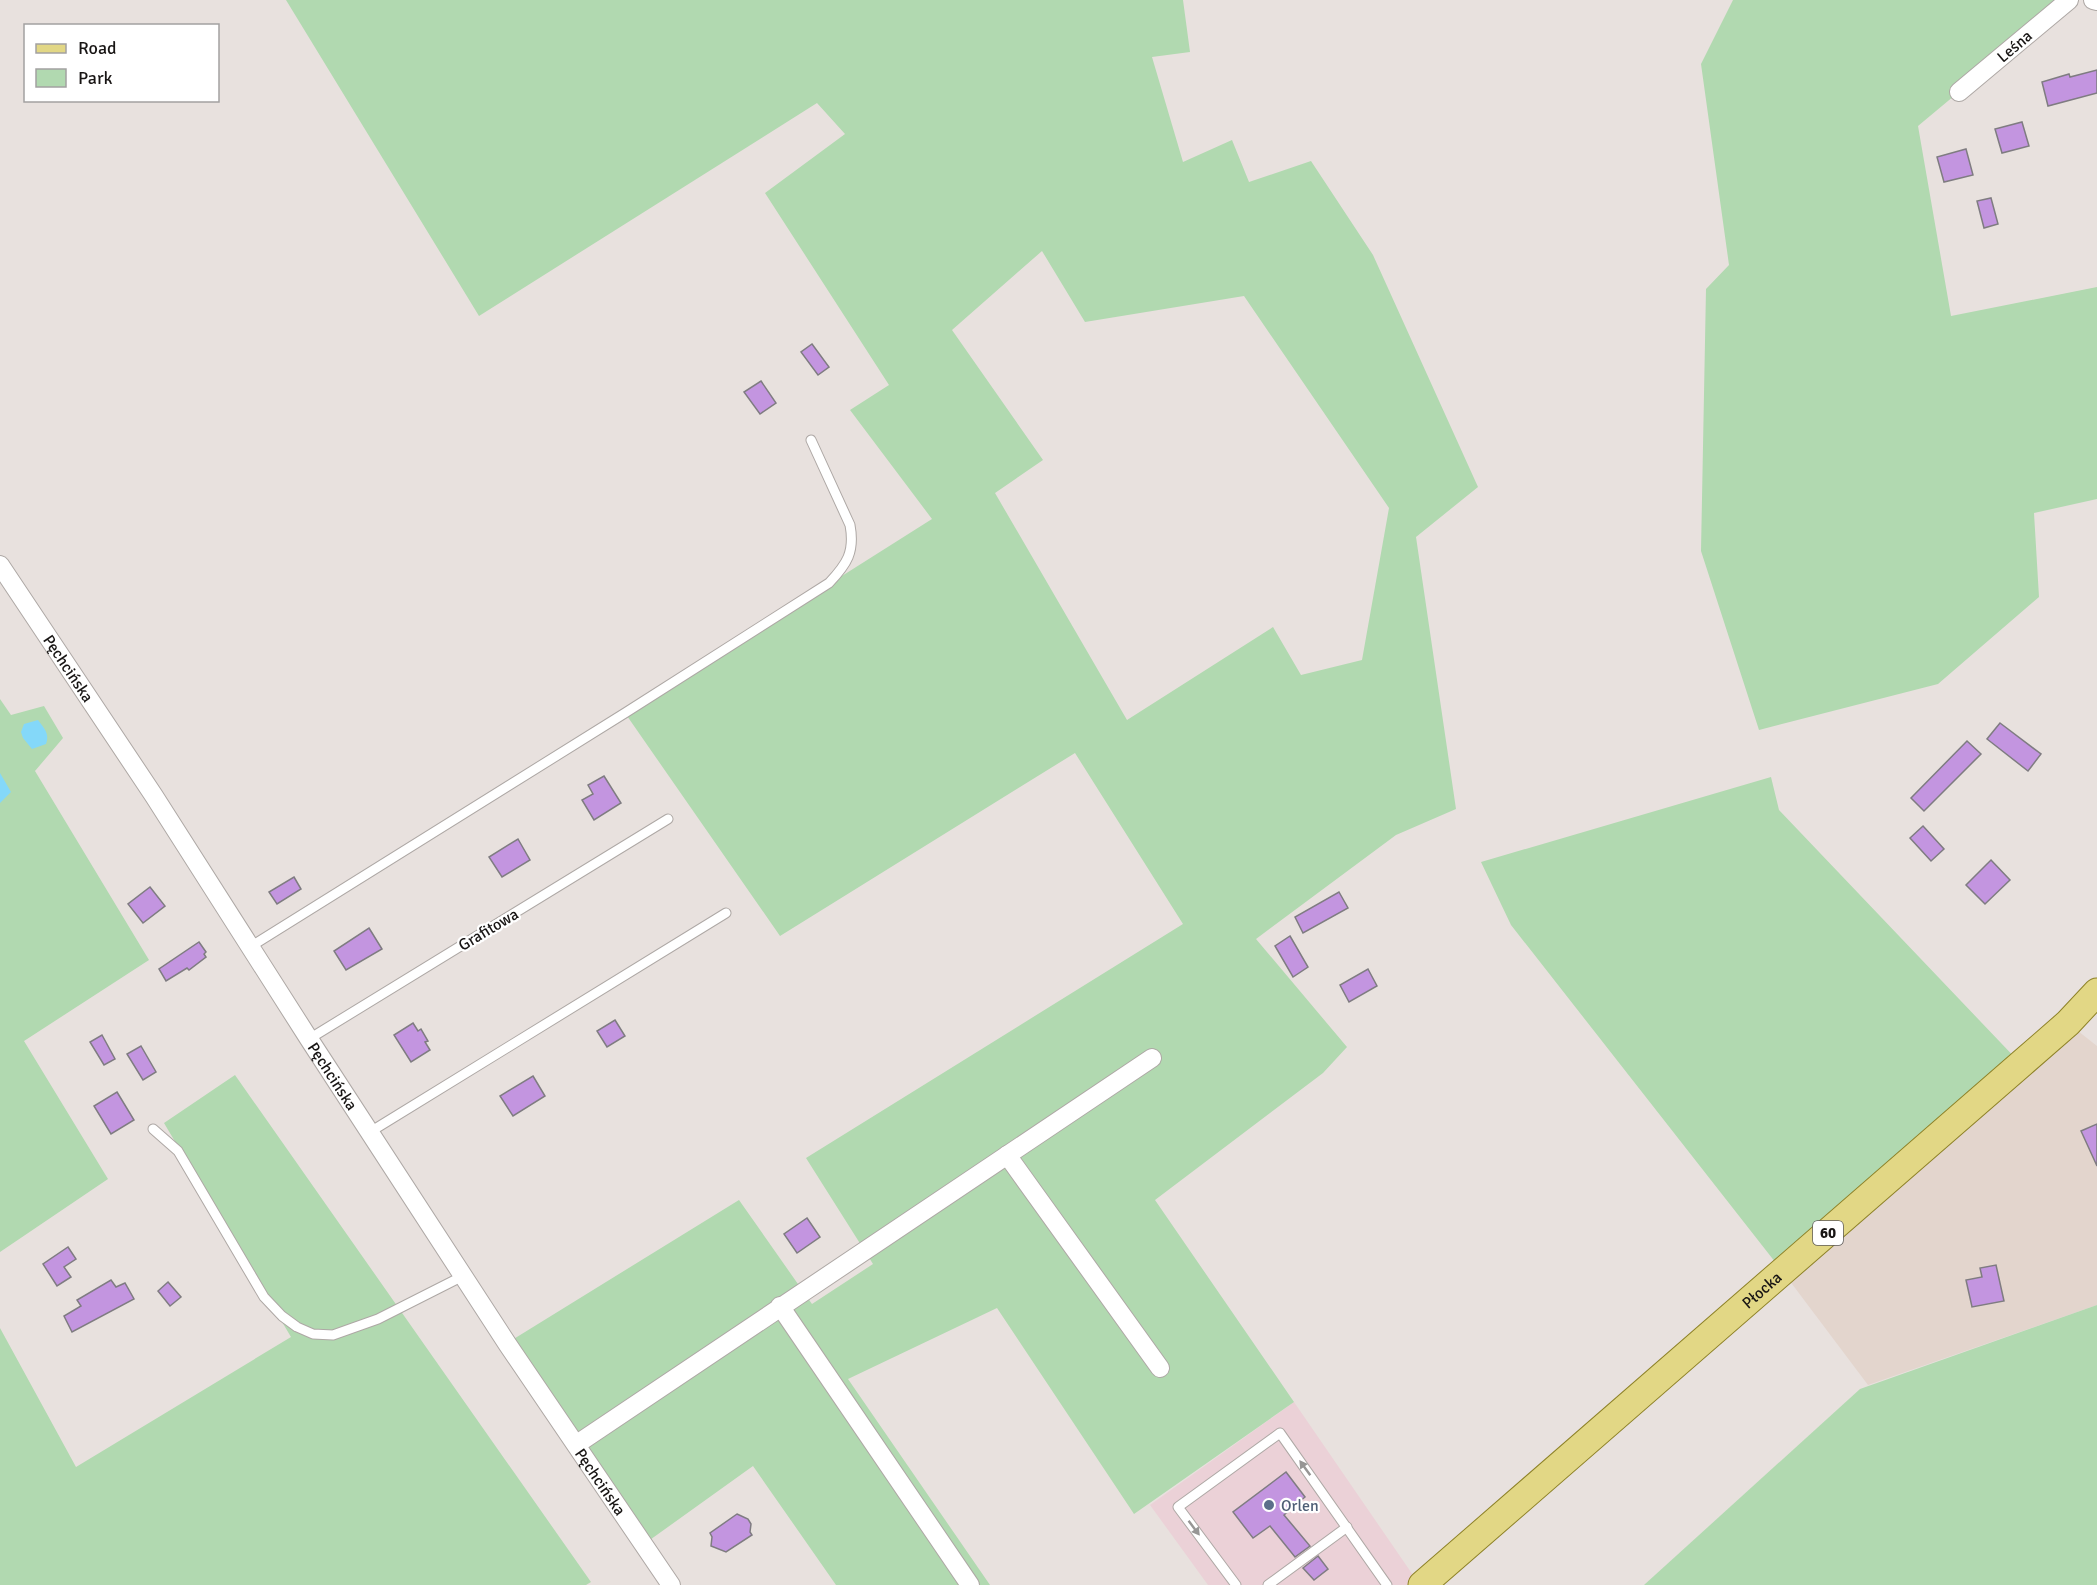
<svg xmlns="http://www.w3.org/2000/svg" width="2097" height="1585" viewBox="0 0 2097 1585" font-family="Signika,sans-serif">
  <rect width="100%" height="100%" fill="#e8e1de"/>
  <polygon fill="#ebd1d7" points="1294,1402 1415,1578 1407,1585 1208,1585 1150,1505"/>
  <polygon fill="#e3d5cd" points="2068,1023 2097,1046 2097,1305 1868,1385 1783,1272"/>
  <g fill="#b1d9b0" fill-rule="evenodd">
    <path d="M286 0H1183L1190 52 1152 57 1183 162 1232 140 1249 182 1311 161 1373 255 1478 487 1416 537 1456 809 1396 835 1256 939 1347 1047 1323 1073 1155 1200 1294 1402 1134 1514 997 1308 848 1379 990 1585H836L753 1466 647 1542 507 1343 739 1200 812 1304 873 1264 806 1158 1183 924 1075 753 780 936 625 713 932 519 850 410 889 385 765 193 845 134 817 103 479 316ZM1042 251 1085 322 1244 296 1389 508 1362 660 1301 675 1273 627 1127 720 995 493 1043 460 952 330Z"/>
    <polygon points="1733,0 2069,0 1918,126 1951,316 2097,287 2097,499 2034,513 2039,597 1938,684 1759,730 1701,551 1706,289 1729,265 1701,64"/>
    <polygon points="0,699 11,715 44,706 63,738 35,771 149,960 24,1041 108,1179 0,1252"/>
    <polygon points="1771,777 1779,810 2021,1064 1783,1272 1511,925 1481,862"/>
    <polygon points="235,1075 591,1582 586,1585 0,1585 0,1328 76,1467 291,1337 164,1123"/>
    <polygon points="2097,1305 2097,1585 1644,1585 1860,1389"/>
  </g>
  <g fill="#84d8f9">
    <path d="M38 720C44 728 50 734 46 744L32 749 23 738 21 732 24 724Z"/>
    <polygon points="0,773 11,792 0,803"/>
  </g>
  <g fill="#c395e0" stroke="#7f7c81" stroke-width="1.5">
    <polygon points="2097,70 2097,93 2048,106 2042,82 2069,74 2070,77"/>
    <polygon points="2022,122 2029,146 2002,153 1995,129"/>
    <polygon points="1966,149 1973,175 1944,182 1937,157"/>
    <polygon points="1991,198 1998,224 1984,228 1977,201"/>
    <polygon points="812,344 829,367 818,375 801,352"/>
    <polygon points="761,381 776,403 760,414 744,392"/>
    <polygon points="2000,723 2041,754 2028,771 1987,739"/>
    <polygon points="1967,741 1981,754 1924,811 1911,798"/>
    <polygon points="604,776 621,803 594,820 582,800 593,794 588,785"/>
    <polygon points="1923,826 1944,849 1931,861 1910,838"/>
    <polygon points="518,839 530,860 502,877 489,857"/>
    <polygon points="1991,860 2010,880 1985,904 1966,885"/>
    <polygon points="294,877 301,889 277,904 269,892"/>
    <polygon points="150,887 165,906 143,923 128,904"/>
    <polygon points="1339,892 1348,908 1303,933 1295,917"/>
    <polygon points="369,928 382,949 346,970 334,951"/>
    <polygon points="1290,936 1308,967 1293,977 1275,946"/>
    <polygon points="199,942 206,952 204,954 206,957 189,970 187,968 166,981 159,969"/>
    <polygon points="1368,969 1377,986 1349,1002 1340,985"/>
    <polygon points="615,1020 625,1036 607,1047 597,1031"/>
    <polygon points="413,1023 418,1031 421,1029 428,1041 425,1042 430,1050 411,1062 394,1035"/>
    <polygon points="102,1035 115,1059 104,1065 90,1042"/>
    <polygon points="141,1046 156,1072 143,1080 127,1054"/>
    <polygon points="533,1076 545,1096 513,1116 500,1096"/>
    <polygon points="117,1092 134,1120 111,1134 94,1106"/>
    <polygon points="2097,1124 2097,1166 2081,1131"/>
    <polygon points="807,1218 820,1237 797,1253 784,1234"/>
    <polygon points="68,1247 76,1259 64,1267 71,1277 57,1286 43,1264"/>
    <polygon points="1996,1265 2004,1301 1972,1307 1966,1280 1982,1277 1980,1268"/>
    <polygon points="111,1280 116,1287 125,1283 134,1299 72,1332 64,1316 81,1306 77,1300"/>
    <polygon points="168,1282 181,1297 170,1306 158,1291"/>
    <polygon points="1286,1472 1305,1497 1284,1515 1310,1546 1295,1557 1270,1526 1253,1538 1233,1512"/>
    <polygon points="737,1514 748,1519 751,1524 750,1532 752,1535 726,1552 711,1546 712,1537 710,1533"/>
    <polygon points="1318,1556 1328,1569 1314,1580 1303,1568"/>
  </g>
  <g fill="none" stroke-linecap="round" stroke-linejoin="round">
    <defs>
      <g id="service">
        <path d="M250 947 625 713 829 583C847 564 855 552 850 525L811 440"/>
        <polyline points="309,1039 668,819"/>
        <polyline points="153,1129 178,1151 264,1297 282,1316 297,1327 313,1334 333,1335 378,1319 463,1276"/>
        <polyline points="370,1132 726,913"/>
        <polyline points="1236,1585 1178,1507 1280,1433 1387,1585"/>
        <polyline points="1268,1585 1347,1527"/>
      </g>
      <g id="minor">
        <polyline points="2093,0 2097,1"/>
        <path id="s1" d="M1959 92 2069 0"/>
        <path id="s2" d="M0 565 154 796 309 1039 508 1345 671 1585"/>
        <polyline points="1007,1155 1160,1368"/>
        <polyline points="780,1306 970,1585"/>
        <polyline points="577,1444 1152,1058"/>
      </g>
      <g id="primary">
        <path id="s3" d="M1422 1585 2021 1064 2068 1023 2097 992"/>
      </g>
    </defs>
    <use href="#service" stroke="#aea8a5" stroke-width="11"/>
    <use href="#minor" stroke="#aea8a5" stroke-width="20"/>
    <use href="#primary" stroke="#8e8228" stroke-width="29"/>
    <use href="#service" stroke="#fff" stroke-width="9"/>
    <use href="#minor" stroke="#fff" stroke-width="18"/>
    <use href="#primary" stroke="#e2d785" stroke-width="27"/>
  </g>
  <defs><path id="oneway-solid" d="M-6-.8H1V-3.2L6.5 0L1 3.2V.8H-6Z" transform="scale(1.5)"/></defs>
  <g fill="#979695">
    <use href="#oneway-solid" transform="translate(1305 1468) rotate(-126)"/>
    <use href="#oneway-solid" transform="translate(1194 1528) rotate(53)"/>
  </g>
  <circle fill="#5c6f8a" stroke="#fff" stroke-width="2" cx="1269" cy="1505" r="6"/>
  <g text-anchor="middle" stroke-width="4.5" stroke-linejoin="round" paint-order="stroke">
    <rect fill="#fff" stroke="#5d5b5a" stroke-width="1.5" x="1813" y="1221" width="30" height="24" rx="4.5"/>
    <g font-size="15" font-weight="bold" fill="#181514">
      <text x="1828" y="1238">60</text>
    </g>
    <g font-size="16" fill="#181514" stroke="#fff">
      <text dy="6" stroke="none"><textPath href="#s1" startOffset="72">Leśna</textPath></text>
      <text dy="6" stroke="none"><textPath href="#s2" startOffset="124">Pęchcińska</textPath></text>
      <text transform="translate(488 929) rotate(-31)" y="6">Grafitowa</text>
      <text dy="6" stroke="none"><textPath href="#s2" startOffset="610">Pęchcińska</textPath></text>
      <text dy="6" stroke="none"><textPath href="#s3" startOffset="450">Płocka</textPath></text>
      <text dy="6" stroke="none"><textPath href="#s2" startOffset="1096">Pęchcińska</textPath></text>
    </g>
    <g font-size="16" fill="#4e5e75" stroke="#fff" text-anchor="start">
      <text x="1281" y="1511">Orlen</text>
    </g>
  </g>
  <rect x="24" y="24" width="195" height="78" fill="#ffffff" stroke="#a3a1a1" stroke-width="1.5"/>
  <rect x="36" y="44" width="30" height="9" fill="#e2d785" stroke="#a3a1a1" stroke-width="1.5"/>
  <text x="78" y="54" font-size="18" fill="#181514">Road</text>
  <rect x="36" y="69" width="30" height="18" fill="#b1d9b0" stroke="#a3a1a1" stroke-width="1.5"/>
  <text x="78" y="84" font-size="18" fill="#181514">Park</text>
</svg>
